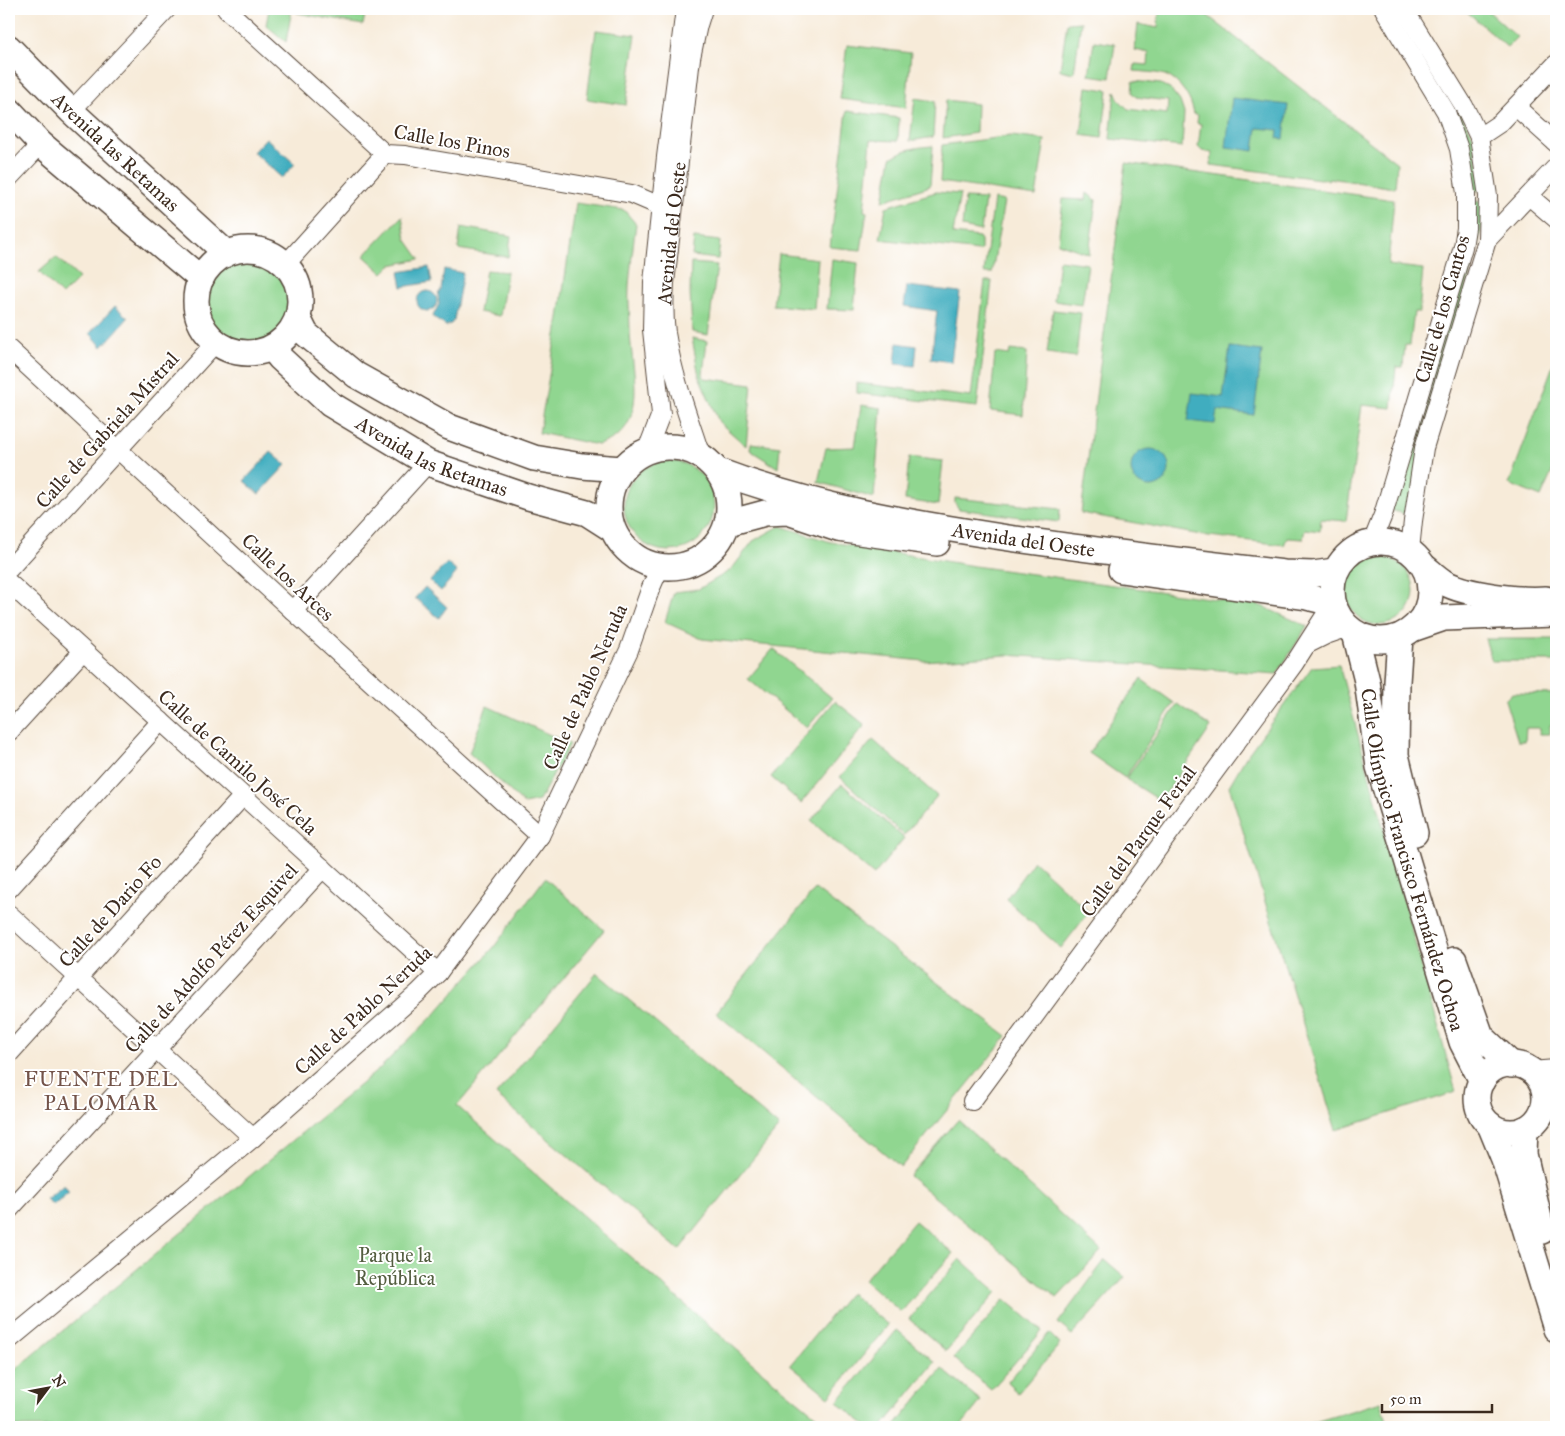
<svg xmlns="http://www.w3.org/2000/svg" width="1565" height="1436" viewBox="0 0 1565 1436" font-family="'IM FELL Great Primer',serif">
  <rect width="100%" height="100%" fill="#fff"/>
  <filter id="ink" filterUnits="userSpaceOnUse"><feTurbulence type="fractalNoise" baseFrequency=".02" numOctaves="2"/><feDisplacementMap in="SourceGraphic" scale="10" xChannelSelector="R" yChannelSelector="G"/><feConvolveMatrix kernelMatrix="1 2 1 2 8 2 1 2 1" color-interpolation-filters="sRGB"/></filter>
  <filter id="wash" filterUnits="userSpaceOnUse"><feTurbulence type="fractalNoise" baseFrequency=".0096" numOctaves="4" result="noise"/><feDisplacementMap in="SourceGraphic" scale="20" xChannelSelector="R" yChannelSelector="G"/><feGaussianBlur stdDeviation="1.12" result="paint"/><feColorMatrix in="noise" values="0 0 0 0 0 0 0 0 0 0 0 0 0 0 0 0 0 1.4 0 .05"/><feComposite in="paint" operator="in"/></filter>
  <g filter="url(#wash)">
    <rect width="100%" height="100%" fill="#f7ebd9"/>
    <g fill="#90d690" stroke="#668057">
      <polygon points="269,9 292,9 286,42 266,25"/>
      <polygon points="297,9 366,9 363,25 297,13"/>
      <path d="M1159 9H1199L1397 163 1395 188 1329 178 1328 180 1211 165 1212 153 1202 151 1198 147 1201 124 1197 123 1198 115H1194C1192 99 1180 81 1165 75 1155 72 1144 72 1134 71L1135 64 1148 65 1149 53 1135 50 1138 24 1158 28Z"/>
      <polygon points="1464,9 1486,9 1517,37 1507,47"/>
      <polygon points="1081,22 1074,73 1060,70 1067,23"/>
      <polygon points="596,30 636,35 626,105 587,99"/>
      <polygon points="1094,41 1115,44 1110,78 1089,75"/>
      <polygon points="847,45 911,53 906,108 840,99"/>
      <polygon points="1424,46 1473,136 1483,190 1472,191 1415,52"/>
      <polygon points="1133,81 1161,84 1171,90 1180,101 1184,113 1182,147 1110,139 1115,91 1119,100 1128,109 1167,114 1168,101 1136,97 1132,93"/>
      <polygon points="1087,87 1108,90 1102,138 1081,135"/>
      <polygon points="915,98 935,101 933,137 910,141"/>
      <polygon points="946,100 977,104 976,133 943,138"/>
      <polygon points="847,111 899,118 898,141 871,140 864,211 867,212 861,250 830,247"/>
      <polygon points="1011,136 1045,140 1036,196 940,182 942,145"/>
      <path d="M933 146 930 186 883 201 891 158C904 149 917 147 933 146Z"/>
      <polygon points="1126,163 1394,200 1388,265 1423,269 1419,312 1414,312 1410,345 1405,345 1403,367 1396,367 1392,408 1362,405 1346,521 1321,519 1320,531 1305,529 1303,539 1287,538 1284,545 1201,535 1081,513"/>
      <polygon points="936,192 960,194 953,234 979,237 981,240 981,250 978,251 880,239 886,207"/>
      <polygon points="1087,193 1096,200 1089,254 1058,243 1063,199 1086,200"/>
      <polygon points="965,198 985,199 981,231 962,227"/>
      <polygon points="994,199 1004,201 992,273 984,273"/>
      <polygon points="1484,201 1483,223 1408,515 1390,510 1472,202"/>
      <path d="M576 203 624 210 636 224C633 244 631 265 629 285 628 301 630 316 630 332 631 359 640 390 631 416 626 432 614 440 598 445L539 433 559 318Z"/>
      <polygon points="402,216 406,239 420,259 391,265 383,273 364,256"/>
      <polygon points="461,227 511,236 508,257 458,249"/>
      <polygon points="694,238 720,241 718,259 692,256"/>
      <polygon points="779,254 818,259 814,309 773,305"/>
      <polygon points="56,257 79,278 62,295 39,272"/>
      <circle cx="247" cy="301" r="43"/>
      <polygon points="832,259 858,263 854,310 827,309"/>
      <polygon points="1059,260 1088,264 1082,305 1054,301"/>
      <polygon points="691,263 717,265 708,335 692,332 690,292"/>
      <polygon points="486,270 507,272 500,316 479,312"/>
      <polygon points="985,281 992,281 977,407 857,393 857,383 971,397"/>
      <polygon points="1053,310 1081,313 1076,357 1047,353"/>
      <polygon points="692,338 707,341 703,374 704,378 752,384 746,446 719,422 699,376"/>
      <polygon points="1010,350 1027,352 1023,415 990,411 995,353 1009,355"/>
      <polygon points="1556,357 1556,463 1541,497 1509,484"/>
      <polygon points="861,405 881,408 874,498 818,482 826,448 855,447"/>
      <polygon points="751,443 780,447 778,468 750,450"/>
      <polygon points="909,457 943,461 938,505 905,500"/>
      <circle cx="669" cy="506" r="45"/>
      <polygon points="955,498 1060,509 1059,522 959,509 955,503"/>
      <polygon points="780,526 831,542 974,566 1259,605 1307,626 1277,674 1007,655 924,661 702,639 665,622 674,592 699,589 731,570 753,541"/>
      <circle cx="1380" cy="591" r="34"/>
      <polygon points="1485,639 1556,639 1556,661 1492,661"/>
      <polygon points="773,649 832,698 807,728 748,679"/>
      <polygon points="1339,665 1456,1092 1336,1130 1229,786 1246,757 1312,667"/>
      <polygon points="1141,679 1174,703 1125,778 1089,753"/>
      <polygon points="1512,693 1556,694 1556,725 1550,725 1550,734 1540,734 1540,728 1526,728 1525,741 1518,741 1505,700"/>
      <polygon points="835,701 865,725 801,803 771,777"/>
      <polygon points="1178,704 1211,727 1161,801 1126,779"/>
      <polygon points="487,706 570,744 539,801 524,804 469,753"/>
      <polygon points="873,740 937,796 904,835 840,777"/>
      <polygon points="842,784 904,838 874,875 811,821"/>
      <polygon points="1034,861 1089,912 1061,948 1006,899"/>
      <polygon points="545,878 604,930 457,1106 759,1369 830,1427 9,1427 9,1375 378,1070 436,1013 494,947"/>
      <polygon points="815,889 1007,1036 901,1167 716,1013"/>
      <polygon points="597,973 779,1127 679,1250 496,1095"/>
      <polygon points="958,1120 1101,1251 1057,1298 909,1176"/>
      <polygon points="915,1221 953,1253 901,1312 864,1280"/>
      <polygon points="960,1259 997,1292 946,1351 909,1319"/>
      <polygon points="1105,1260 1125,1277 1072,1335 1058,1323"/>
      <polygon points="850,1293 888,1325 829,1397 790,1365"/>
      <polygon points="1005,1299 1042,1331 991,1390 954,1358"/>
      <polygon points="897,1330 935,1362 882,1427 868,1427 837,1402"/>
      <polygon points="1049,1333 1060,1344 1018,1393 1007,1383"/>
      <polygon points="942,1369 981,1401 960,1427 894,1427"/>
      <polygon points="1381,1402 1389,1427 1298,1427"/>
    </g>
    <g fill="#41adbf" stroke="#3e6c6e">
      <polygon points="1232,98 1288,105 1284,139 1277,138 1278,130 1257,128 1254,151 1226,147"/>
      <polygon points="266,138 295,164 282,178 253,152"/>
      <polygon points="429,267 432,282 402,287 399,272"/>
      <polygon points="444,269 463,273 454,320 452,323 446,326 435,319 433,316 439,304 438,294 441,290"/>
      <polygon points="907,286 960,292 951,362 931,359 937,311 904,306"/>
      <circle cx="427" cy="301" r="10"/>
      <polygon points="115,306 128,318 102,347 90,333"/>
      <polygon points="897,343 917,346 915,366 895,364"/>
      <polygon points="1230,347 1262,351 1254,415 1217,410 1215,424 1188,421 1192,393 1223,397"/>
      <circle cx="1150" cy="468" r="19"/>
      <polygon points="271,452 286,465 259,494 244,481"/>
      <polygon points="447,563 457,572 441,591 430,581"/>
      <polygon points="425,587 447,607 439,618 415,598"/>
      <polygon points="64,1185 69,1192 53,1205 46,1199"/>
    </g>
  </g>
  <g filter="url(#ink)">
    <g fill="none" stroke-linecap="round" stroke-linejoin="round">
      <defs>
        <g id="street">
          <polyline points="226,9 385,154 405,155 632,194 660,206"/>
          <polyline points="1404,9 1464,106 1479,137 1488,196 1487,240 1424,448 1413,521 1410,550"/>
          <polyline points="1516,107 1556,143"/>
          <polyline points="71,111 167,9"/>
          <polyline points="1479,137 1500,123 1556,64"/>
          <polyline points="9,178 41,144"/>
          <polyline points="1529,196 1556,219"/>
          <polyline points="1487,240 1556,167"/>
          <polyline points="285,265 385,154"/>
          <polyline points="9,349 293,611 540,836"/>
          <polyline points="647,450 661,414 652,330 653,282 666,157 685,9"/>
          <path id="s1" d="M701 456C688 416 673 376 666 333 664 317 664 300 665 283L691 58 698 25 703 9"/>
          <polyline points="1370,542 1375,535 1383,515 1463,247 1466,228 1466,193 1459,149 1446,112 1384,9"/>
          <polyline points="9,569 216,342"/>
          <polyline points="9,583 438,973"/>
          <polyline points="293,611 428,463"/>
          <polyline points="1308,644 1326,635 1349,627"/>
          <polyline points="9,732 83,651"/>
          <polyline points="9,889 161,721"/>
          <polyline points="9,914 253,1138"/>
          <polyline points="9,1054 243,796"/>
          <polyline points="1531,1071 1556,1069"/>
          <polyline points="972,1101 1294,664 1333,603"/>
          <polyline points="1541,1113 1556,1095"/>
          <polyline points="9,1210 323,868"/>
          <polyline points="9,1340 253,1138 418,993 438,973 540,836 629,650 650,590 660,567"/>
        </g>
        <g id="secondary">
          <path id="s2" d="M9 48 71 111 226 253"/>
          <polyline points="9,110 41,144 201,279"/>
          <circle cx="248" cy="301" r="52"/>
          <polyline points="298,318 306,334 356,375 449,427 534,458 582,466 622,469"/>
          <path id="s3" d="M272 348 280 358 330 404 428 463 528 497 587 513 612 529"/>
          <circle cx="669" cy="507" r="60"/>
          <path id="s4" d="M718 471C811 506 904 522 1002 537 1096 551 1190 562 1284 573L1313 574 1335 571"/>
          <polyline points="728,523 765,513 788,512 838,529 937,543"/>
          <circle cx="1381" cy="591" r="49"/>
          <path d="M1426 568C1432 573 1438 579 1445 583 1468 595 1520 601 1546 599"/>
          <polyline points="1121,570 1307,597 1333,603"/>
          <polyline points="1415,628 1444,618 1556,614"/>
          <path id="s5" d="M1355 633 1367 681 1379 767 1462 1042 1482 1081"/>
          <polyline points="1400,637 1397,682 1396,755 1415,833"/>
          <polyline points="1454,960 1481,1036 1512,1065"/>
          <circle cx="1511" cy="1098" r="34"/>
          <polyline points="1490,1125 1504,1159 1556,1329"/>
          <polyline points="1525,1129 1524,1154 1542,1231"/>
        </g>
      </defs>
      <use href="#street" stroke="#57473a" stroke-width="20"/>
      <use href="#secondary" stroke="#57473a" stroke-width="28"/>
      <use href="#street" stroke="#fff" stroke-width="18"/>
      <use href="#secondary" stroke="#fff" stroke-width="25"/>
    </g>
  </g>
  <g text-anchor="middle" stroke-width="4" stroke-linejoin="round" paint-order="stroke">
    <g font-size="20" fill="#3b2a1e" stroke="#fff">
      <text transform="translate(452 141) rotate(10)" y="7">Calle los Pinos</text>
      <text dy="7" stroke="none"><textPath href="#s2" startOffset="149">Avenida las Retamas</textPath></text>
      <text dy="7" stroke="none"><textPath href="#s1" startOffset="228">Avenida del Oeste</textPath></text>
      <text transform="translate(1442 309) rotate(-74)" y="7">Calle de los Cantos</text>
      <text transform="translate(107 430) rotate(-48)" y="7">Calle de Gabriela Mistral</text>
      <text dy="7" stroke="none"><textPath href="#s3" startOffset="196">Avenida las Retamas</textPath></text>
      <text dy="7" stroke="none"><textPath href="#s4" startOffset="314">Avenida del Oeste</textPath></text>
      <text transform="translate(288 577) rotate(43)" y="7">Calle los Arces</text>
      <text transform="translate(585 687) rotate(-66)" y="7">Calle de Pablo Neruda</text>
      <text transform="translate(238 762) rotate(42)" y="7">Calle de Camilo José Cela</text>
      <text transform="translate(1138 841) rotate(-54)" y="7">Calle del Parque Ferial</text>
      <text dy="7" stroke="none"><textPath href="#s5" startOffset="234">Calle Olímpico Francisco Fernández Ochoa</textPath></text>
      <text transform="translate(110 911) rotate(-48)" y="7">Calle de Dario Fo</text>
      <text transform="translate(211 958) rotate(-48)" y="7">Calle de Adolfo Pérez Esquivel</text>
      <text transform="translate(363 1010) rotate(-43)" y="7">Calle de Pablo Neruda</text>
    </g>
    <g font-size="20" fill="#545e40" stroke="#fff">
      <text x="395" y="1262">Parque la<tspan x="395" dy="23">República</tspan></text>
    </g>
    <g font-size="21" letter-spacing="1" fill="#735349" stroke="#fff">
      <text x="101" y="1086">FUENTE DEL<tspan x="101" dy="24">PALOMAR</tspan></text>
    </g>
  </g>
  <rect width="1565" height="1436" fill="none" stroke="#fff" stroke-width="30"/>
  <g transform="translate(48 1388) rotate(58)" stroke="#ffffff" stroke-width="4" paint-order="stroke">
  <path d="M0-4L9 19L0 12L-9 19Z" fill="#3b2a1e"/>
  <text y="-8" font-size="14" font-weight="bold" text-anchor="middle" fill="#3b2a1e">N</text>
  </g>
  <path d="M1382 1404v8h110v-8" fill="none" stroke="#3b2a1e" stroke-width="2.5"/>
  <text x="1390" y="1404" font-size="15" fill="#3b2a1e" stroke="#ffffff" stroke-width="4" paint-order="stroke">50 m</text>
</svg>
